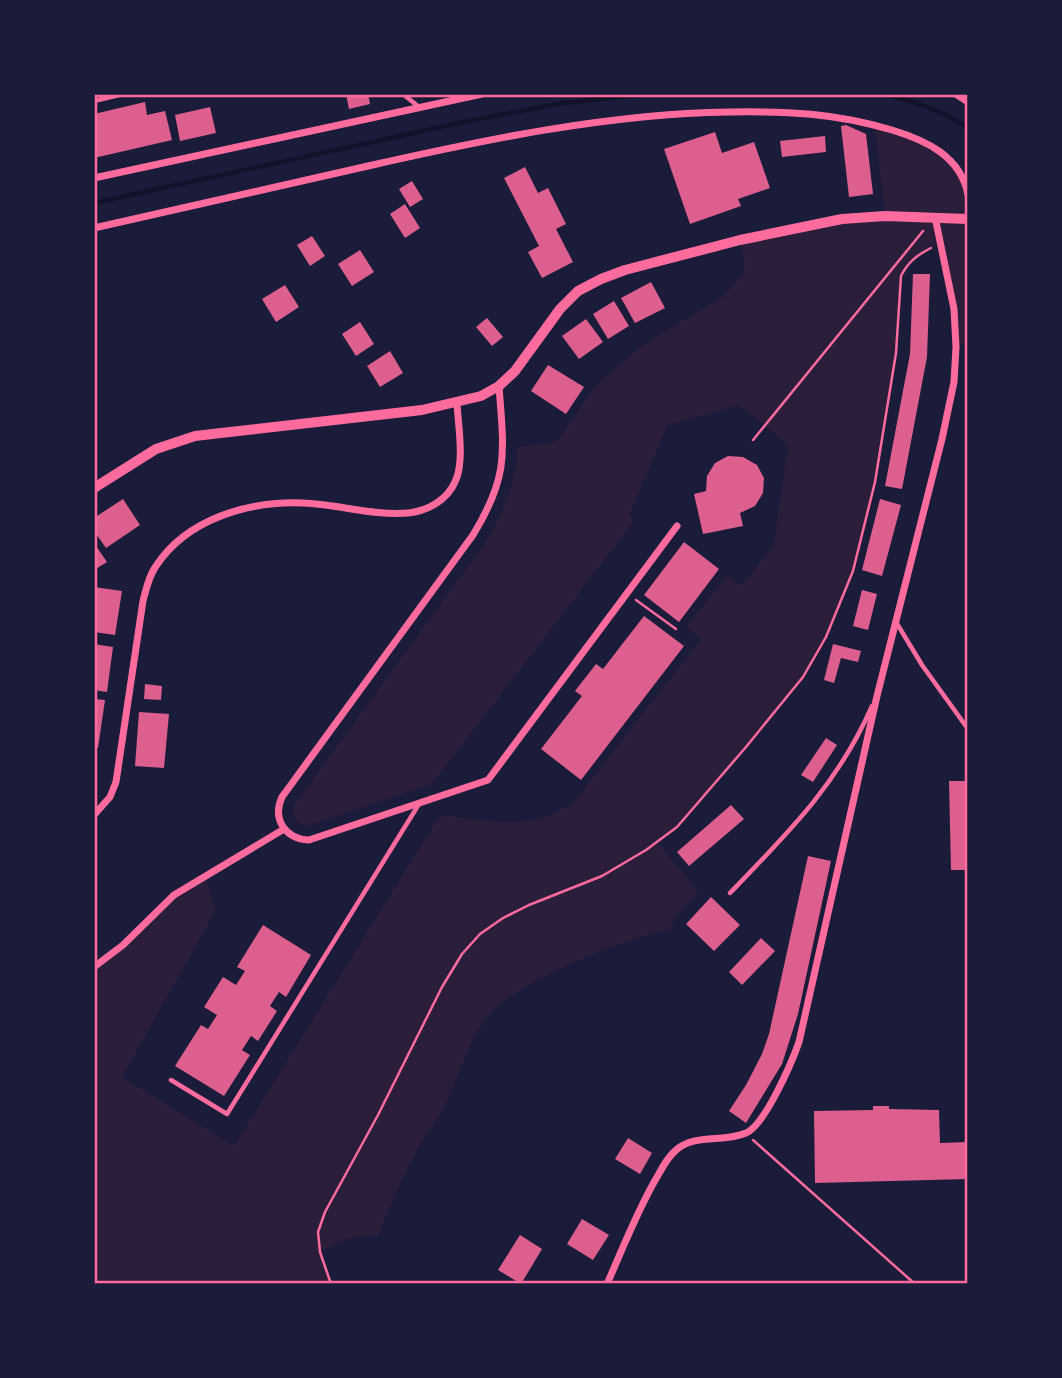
<svg xmlns="http://www.w3.org/2000/svg" width="1062" height="1378" viewBox="0 0 1062 1378" font-family="'Golos Text',sans-serif">
  <rect width="100%" height="100%" fill="#1b1b3a"/>
  <path fill="#2a1e3b" d="M875 125 906 134 949 157 967 195V342L956 347 954 309 940 244 915 257 901 276 896 353 875 482 853 571 826 637 803 677 746 747 677 827 657 842 699 892 672 921 673 929C621 940 522 978 487 1017 472 1034 458 1078 448 1099 440 1118 425 1135 415 1154 401 1180 389 1208 378 1236 355 1235 339 1240 320 1252L331 1283 95 1284V967L154 913 204 876 216 910 122 1077 234 1146 440 815C491 820 528 833 574 802L701 639 686 627 727 575 742 586 774 544 788 444 738 405 667 426 629 515 635 520 432 784 307 826 299 824 292 812 295 804 485 543C504 511 516 484 517 447L550 443 559 439 594 387 622 362 650 340 723 297 742 276 745 265 740 240 885 216Z"/>
  <g fill="none" stroke-linecap="round" stroke-linejoin="round">
    <g stroke="#12122b" stroke-width="4.5">
      <path d="M885 94C914 102 942 110 968 128"/>
      <polyline points="94,203 473,120 563,103 649,94"/>
    </g>
  </g>
  <g fill="#dd5f8e">
    <polygon points="346,94 368,94 370,104 349,109"/>
    <polygon points="145,102 147,115 165,111 172,140 94,158 94,114"/>
    <polygon points="210,107 216,133 180,141 175,115"/>
    <polygon points="846,125 866,134 873,194 849,197 841,126"/>
    <polygon points="715,132 722,153 754,142 770,188 738,199 741,206 690,224 664,149"/>
    <polygon points="825,136 826,152 782,157 780,141"/>
    <polygon points="525,167 538,193 548,188 566,224 556,229 573,262 542,278 528,252 539,246 504,178"/>
    <polygon points="412,181 423,199 410,207 399,189"/>
    <polygon points="405,204 420,228 405,238 390,214"/>
    <polygon points="312,236 325,256 310,266 297,245"/>
    <polygon points="360,250 374,272 352,286 338,264"/>
    <polygon points="913,274 930,274 927,357 902,489 885,486 910,354"/>
    <polygon points="651,282 665,308 635,323 621,298"/>
    <polygon points="285,285 299,307 276,322 262,299"/>
    <polygon points="614,301 629,326 608,339 593,314"/>
    <polygon points="487,318 503,337 492,346 476,327"/>
    <polygon points="586,319 603,342 579,359 562,336"/>
    <polygon points="360,322 374,344 356,356 342,334"/>
    <polygon points="390,351 403,373 380,387 367,366"/>
    <polygon points="548,365 584,387 566,414 531,391"/>
    <polygon points="728,456 743,457 757,465 764,478 763,493 755,506 740,513 743,526 703,534 694,494 706,491 707,476 715,463"/>
    <polygon points="123,499 140,525 106,548 94,531 94,518"/>
    <polygon points="880,499 901,505 882,576 862,570"/>
    <polygon points="684,542 719,569 679,622 644,595"/>
    <polygon points="94,543 107,562 94,570"/>
    <polygon points="94,587 122,591 115,635 94,632"/>
    <polygon points="862,590 877,594 868,630 853,626"/>
    <polygon points="644,616 684,646 581,780 541,749 582,696 575,691 596,664 603,669"/>
    <polygon points="94,644 113,647 107,692 94,690"/>
    <polygon points="833,644 861,651 858,662 841,658 834,683 824,680"/>
    <polygon points="145,684 162,686 161,700 144,699"/>
    <polygon points="94,699 105,700 98,748 94,747"/>
    <polygon points="139,712 169,714 164,768 135,766"/>
    <polygon points="826,738 837,745 813,782 801,775"/>
    <polygon points="949,781 968,781 968,870 951,870"/>
    <polygon points="731,805 744,819 689,866 677,852"/>
    <polygon points="808,856 831,861 798,1014 782,1064 746,1123 729,1111 746,1085 762,1054 769,1034"/>
    <polygon points="711,897 740,925 714,951 686,924"/>
    <polygon points="263,925 311,955 286,997 279,992 270,1006 277,1011 258,1041 251,1036 242,1050 250,1055 224,1096 175,1066 201,1025 208,1029 217,1015 204,1007 223,977 236,985 245,971 237,967"/>
    <polygon points="761,938 775,951 742,985 729,972"/>
    <polygon points="873,1106 889,1106 889,1109 939,1110 940,1143 968,1142 968,1179 815,1183 814,1111 873,1110"/>
    <polygon points="628,1138 652,1153 640,1174 615,1159"/>
    <polygon points="582,1219 609,1235 593,1260 567,1244"/>
    <polygon points="520,1235 542,1249 521,1284 498,1270"/>
  </g>
  <g fill="none" stroke-linecap="round" stroke-linejoin="round">
    <g stroke="#ff6b9d" stroke-width="2.5">
      <polyline points="753,440 923,231"/>
      <polyline points="636,600 676,629"/>
      <polyline points="753,1140 915,1284"/>
      <path d="M331 1284 320 1252 318 1232 325 1212 378 1115 442 987 462 954 480 934 503 918 529 905 602 876 646 850 677 827 746 747 803 677 826 637 853 571 875 482 896 353 901 276C908 262 917 255 931 248"/>
    </g>
    <g stroke="#ff6b9d" stroke-width="4.5">
      <polyline points="403,94 419,107"/>
      <polyline points="94,101 123,94"/>
      <polyline points="896,622 922,665 968,729"/>
      <path d="M730 893C788 833 838 784 872 706"/>
      <polyline points="171,1080 227,1114 419,804"/>
    </g>
    <g stroke="#ff6b9d" stroke-width="7">
      <polyline points="956,94 968,102"/>
      <polyline points="94,178 482,94"/>
      <path d="M94 228C186 208 277 187 368 166 488 139 607 114 729 112 788 111 834 113 892 130 925 140 961 156 968 195"/>
      <path d="M499 386C504 453 509 476 473 535L282 797C272 819 285 839 309 840L488 780 677 526"/>
      <path d="M94 815 110 797 116 782 143 601C146 589 149 576 156 566 187 519 248 501 302 503 337 504 373 516 408 513 428 511 447 500 455 482 465 462 458 425 457 403"/>
      <polyline points="94,967 123,945 174,895 284,829"/>
      <path d="M607 1284C623 1248 637 1211 657 1177 662 1168 667 1158 675 1151 694 1133 723 1143 746 1133 765 1125 792 1062 799 1042L877 696 942 439 954 382 956 347 954 309 935 217"/>
    </g>
    <polyline stroke="#ff6b9d" stroke-width="10" points="94,488 156,449 195,436 422,410 481,396 499,386 515,371 560,309 578,291 601,279 625,270 740,240 842,219 885,216 968,219"/>
  </g>
  <rect width="1062" height="1378" fill="none" stroke="#1b1b3a" stroke-width="192"/>
  <rect x="96" y="96" width="870" height="1186" fill="none" stroke="#ff6b9d" stroke-width="2.5"/>
</svg>
